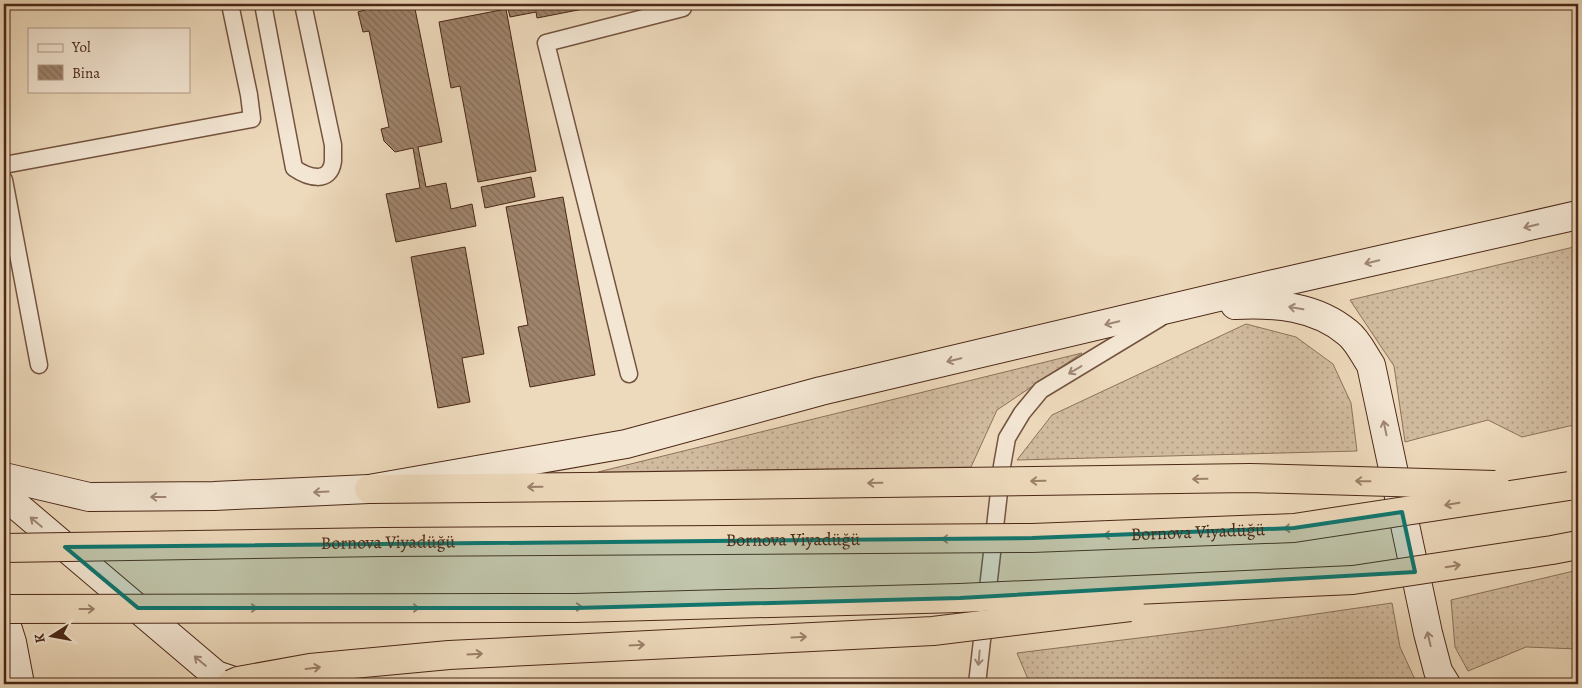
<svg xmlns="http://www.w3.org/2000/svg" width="1582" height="688" viewBox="0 0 1582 688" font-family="Alegreya,serif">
  <defs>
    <pattern id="grass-dots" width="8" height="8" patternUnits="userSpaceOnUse" patternTransform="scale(1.25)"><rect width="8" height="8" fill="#d1bb9f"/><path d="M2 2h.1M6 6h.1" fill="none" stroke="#ac9881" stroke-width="1.8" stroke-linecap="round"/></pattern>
    <pattern id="building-back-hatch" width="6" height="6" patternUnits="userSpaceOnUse" patternTransform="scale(1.25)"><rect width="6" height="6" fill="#9f846c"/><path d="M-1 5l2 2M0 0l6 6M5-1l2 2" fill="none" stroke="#846c58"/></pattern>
  </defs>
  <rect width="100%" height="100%" fill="#edd9bb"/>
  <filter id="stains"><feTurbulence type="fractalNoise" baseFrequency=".004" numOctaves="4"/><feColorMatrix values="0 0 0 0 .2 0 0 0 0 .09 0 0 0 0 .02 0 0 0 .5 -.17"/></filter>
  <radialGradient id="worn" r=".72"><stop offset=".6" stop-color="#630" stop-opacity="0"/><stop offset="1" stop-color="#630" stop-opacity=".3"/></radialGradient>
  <g fill="url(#grass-dots)" stroke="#8e725b">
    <polygon points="1578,246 1578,424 1522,437 1488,420 1405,442 1394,366 1350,300"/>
    <polygon points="1246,324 1296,337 1333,364 1351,403 1357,451 1017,460 1052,415"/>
    <polygon points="1082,353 997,410 971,467 598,472"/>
    <polygon points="1578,570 1578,649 1526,647 1468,671 1455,647 1451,600"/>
    <polygon points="1392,603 1400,647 1417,684 1030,684 1017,653 1220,628"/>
  </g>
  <g fill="url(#building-back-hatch)" stroke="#4b2817">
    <polygon points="367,4 414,4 442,142 418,147 426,187 446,183 451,209 472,204 476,226 396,242 386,194 420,188 413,148 395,152 384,141 381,129 389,127 369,31 363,32 358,12 368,9"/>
    <polygon points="507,4 609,4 537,18 536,12 510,17"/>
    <polygon points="506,9 536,171 478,182 460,86 451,88 439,22"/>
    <polygon points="531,177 535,197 485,208 481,187"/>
    <polygon points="563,197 595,375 530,387 518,327 528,325 506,207"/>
    <polygon points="465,247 484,354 462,358 470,402 438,408 411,257"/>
  </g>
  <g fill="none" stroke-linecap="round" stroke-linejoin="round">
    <defs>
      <g id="lane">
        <path d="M263 4 294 168C307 177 330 185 333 161 333 156 333 150 333 145L303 4"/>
        <polyline points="4,165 252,119 249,95 230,4"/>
        <polyline points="4,180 39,365"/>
        <polyline points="629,374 546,43 683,8 682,4"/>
        <polyline points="977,684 1002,466 1007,438 1022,413 1041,390 1160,318"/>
      </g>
      <g id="secondary">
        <path d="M1235 305C1275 303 1316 306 1348 333 1358 341 1364 355 1371 365L1428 633 1438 671 1446 684"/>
        <polyline points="4,477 89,497 214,496 369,489 626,444 821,391 1278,283 1578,215"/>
        <polyline points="4,495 216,675 243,684"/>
        <polyline points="4,617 12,642 20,684"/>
      </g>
      <polyline id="highway" points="369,489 584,487"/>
    </defs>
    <use href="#lane" stroke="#745440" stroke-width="19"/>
    <use href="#secondary" stroke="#4b2817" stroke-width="30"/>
    <use href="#highway" stroke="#4b2817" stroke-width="30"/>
    <use href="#lane" stroke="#f3e6d3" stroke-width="16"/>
    <use href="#secondary" stroke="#f3e6d3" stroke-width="28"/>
    <use href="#highway" stroke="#edd9bb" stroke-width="28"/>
    <defs>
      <g id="highway-bridge">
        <polyline points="584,487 1250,478 1495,485"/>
        <path id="s1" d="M4 548 383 542 1032 538 1294 528 1569 486"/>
        <polyline points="4,609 576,608 960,598 1353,580 1552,550 1578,545"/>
        <polyline points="231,684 238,681 310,668 449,655 933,631 1130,607"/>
      </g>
    </defs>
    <use href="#highway-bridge" stroke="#4b2817" stroke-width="30" stroke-linecap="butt"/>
    <use href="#highway-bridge" stroke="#edd9bb" stroke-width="28"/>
  </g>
  <defs><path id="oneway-shaft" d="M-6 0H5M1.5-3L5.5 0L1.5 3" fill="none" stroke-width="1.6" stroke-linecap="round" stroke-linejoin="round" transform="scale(1.25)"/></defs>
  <g stroke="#9f8775">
    <use href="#oneway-shaft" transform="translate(1531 226) rotate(167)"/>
    <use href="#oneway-shaft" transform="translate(1372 262) rotate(167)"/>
    <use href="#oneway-shaft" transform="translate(1296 308) rotate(-171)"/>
    <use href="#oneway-shaft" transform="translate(1112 323) rotate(167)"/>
    <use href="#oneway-shaft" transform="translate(954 360) rotate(167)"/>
    <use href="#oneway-shaft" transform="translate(1075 370) rotate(149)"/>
    <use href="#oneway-shaft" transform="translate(1385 428) rotate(-102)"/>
    <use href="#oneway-shaft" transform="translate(321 492) rotate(177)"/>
    <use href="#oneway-shaft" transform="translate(158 497) rotate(180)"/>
    <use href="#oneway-shaft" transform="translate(36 522) rotate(-140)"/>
    <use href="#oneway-shaft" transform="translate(1429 639) rotate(-103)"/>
    <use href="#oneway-shaft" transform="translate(979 658) rotate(95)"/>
    <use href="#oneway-shaft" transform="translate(200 661) rotate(-140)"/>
  </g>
  <g stroke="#9c8069">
    <use href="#oneway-shaft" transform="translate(1200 479) rotate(179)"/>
    <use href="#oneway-shaft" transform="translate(1038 481) rotate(179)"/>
    <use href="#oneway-shaft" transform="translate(1363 481) rotate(-179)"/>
    <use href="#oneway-shaft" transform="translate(875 483) rotate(179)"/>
    <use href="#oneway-shaft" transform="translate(535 487) rotate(179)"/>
    <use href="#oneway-shaft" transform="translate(1452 504) rotate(171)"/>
    <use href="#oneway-shaft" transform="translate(1291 528) rotate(176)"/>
    <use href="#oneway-shaft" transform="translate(1111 535) rotate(178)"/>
    <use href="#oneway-shaft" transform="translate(949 539) rotate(180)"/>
    <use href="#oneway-shaft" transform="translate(1453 566) rotate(-9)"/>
    <use href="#oneway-shaft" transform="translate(575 607) rotate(-1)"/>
    <use href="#oneway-shaft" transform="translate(250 608)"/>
    <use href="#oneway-shaft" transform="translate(412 608)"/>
    <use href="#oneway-shaft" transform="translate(87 609)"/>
    <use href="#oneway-shaft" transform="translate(799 637) rotate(-3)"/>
    <use href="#oneway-shaft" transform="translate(637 645) rotate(-3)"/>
    <use href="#oneway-shaft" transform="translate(475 654) rotate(-3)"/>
    <use href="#oneway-shaft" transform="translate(313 668) rotate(-7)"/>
  </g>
  <path fill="#0f766e" fill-opacity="0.2" stroke="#0f766e" stroke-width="4" stroke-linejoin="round" d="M1402 512 1415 572 960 598 576 608H138L65 547 1032 538 1294 528Z"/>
  <g text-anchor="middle" stroke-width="5" stroke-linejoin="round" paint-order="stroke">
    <g font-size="18" fill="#4b2817" stroke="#f3e6d3">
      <text dy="6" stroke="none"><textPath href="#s1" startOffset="1194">Bornova Viyadüğü</textPath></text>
      <text dy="6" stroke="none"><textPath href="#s1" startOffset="789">Bornova Viyadüğü</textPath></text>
      <text dy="6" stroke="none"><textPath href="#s1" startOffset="384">Bornova Viyadüğü</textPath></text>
    </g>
  </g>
  <rect width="1582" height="688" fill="none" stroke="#edd9bb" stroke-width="20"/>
  <rect x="5" y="5" width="1572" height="678" fill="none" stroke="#4b2817" stroke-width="2.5"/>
  <rect x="10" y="10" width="1562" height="668" fill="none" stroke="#4b2817"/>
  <rect x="28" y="28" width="162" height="65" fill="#f3e6d3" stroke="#b09a88"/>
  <rect x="38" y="44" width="25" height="8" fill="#f3e6d3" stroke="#b09a88"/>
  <text x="72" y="52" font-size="15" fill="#4b2817">Yol</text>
  <rect x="38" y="65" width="25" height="15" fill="url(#building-back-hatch)" stroke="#b09a88"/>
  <text x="72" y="78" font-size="15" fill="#4b2817">Bina</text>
  <g transform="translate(52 636) rotate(259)" stroke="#f3e6d3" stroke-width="4" paint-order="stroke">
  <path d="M0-4L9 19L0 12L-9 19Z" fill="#4b2817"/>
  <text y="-8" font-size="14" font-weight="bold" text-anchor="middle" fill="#4b2817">K</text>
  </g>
  <rect width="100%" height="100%" filter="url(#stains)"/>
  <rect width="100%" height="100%" fill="url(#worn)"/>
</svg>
